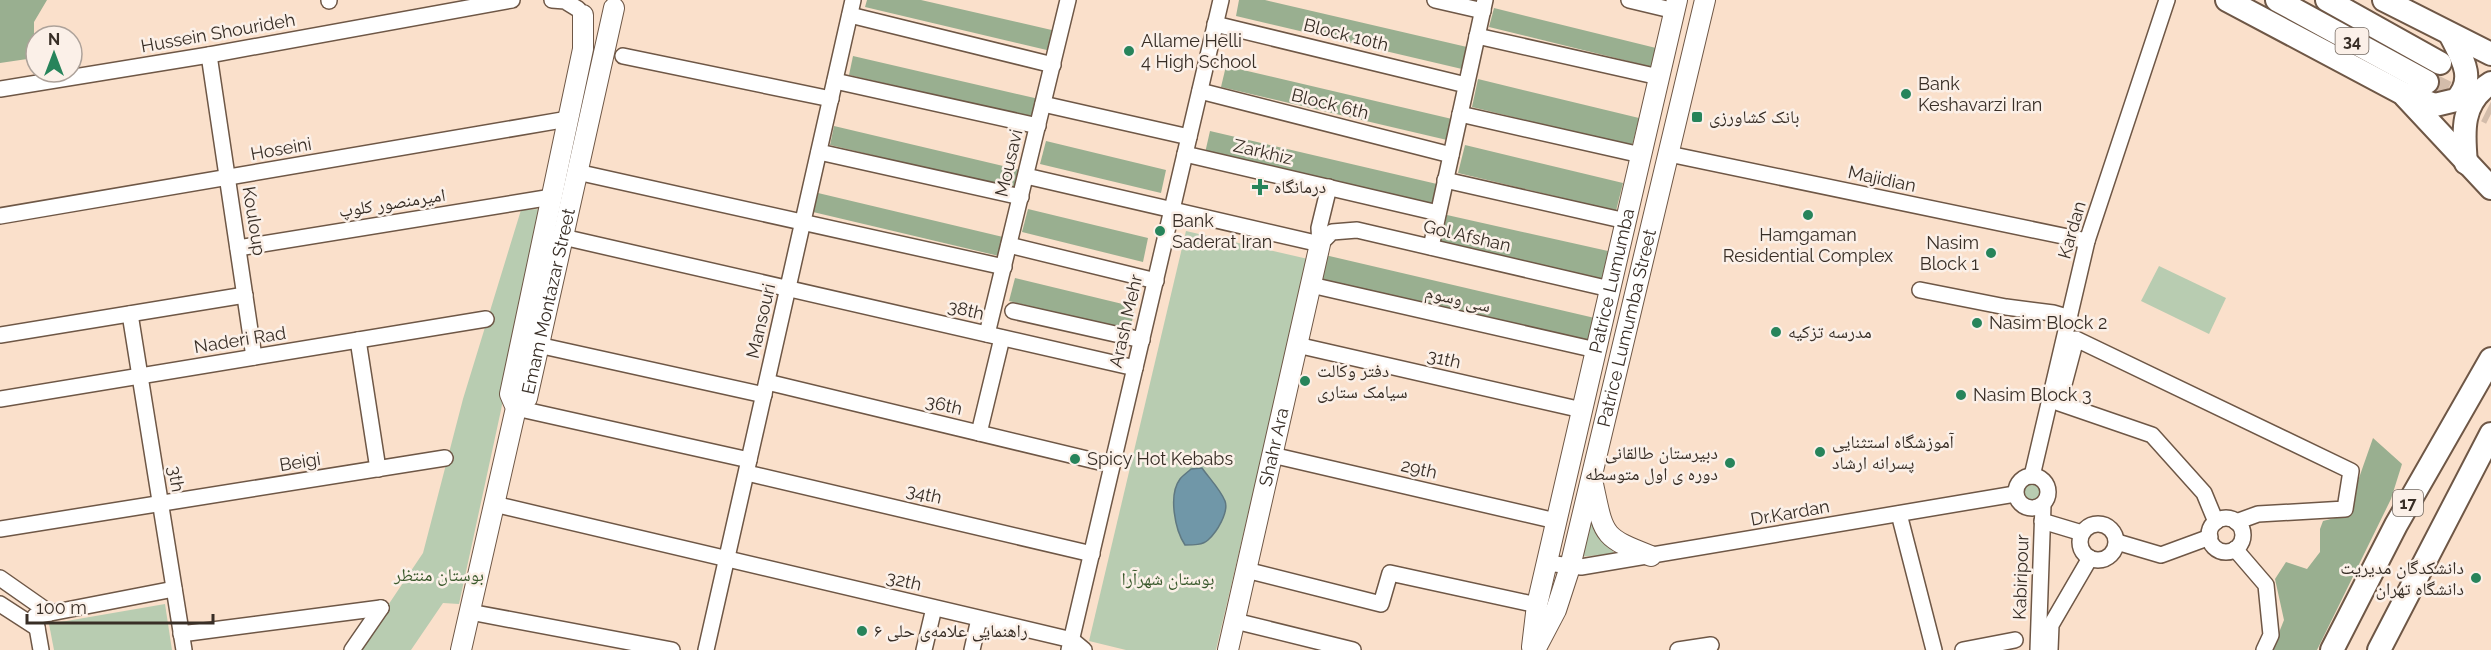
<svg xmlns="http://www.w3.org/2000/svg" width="2491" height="650" viewBox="0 0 2491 650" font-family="Raleway,'Noto Naskh Arabic',sans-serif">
  <rect width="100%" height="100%" fill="#fae0cb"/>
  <g fill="#b8ccb1">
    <polygon points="539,209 501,410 459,604 443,603 411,650 358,650 423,553 463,399 521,210"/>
    <polygon points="1186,231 1308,259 1216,650 1126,650 1089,641"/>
    <polygon points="2159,266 2226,298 2209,334 2141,301"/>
    <circle cx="2032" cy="492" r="11"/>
    <polygon points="1588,517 1615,554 1577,557"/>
    <polygon points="165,604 172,650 54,650 49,624"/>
  </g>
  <g fill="#99af90">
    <polygon points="0,0 47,0 34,22 34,58 0,63"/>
    <polygon points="867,0 921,0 1056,31 1051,51 865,7"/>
    <polygon points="1239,0 1265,0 1467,47 1462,69 1236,16"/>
    <polygon points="1494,8 1656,48 1652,67 1489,27"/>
    <polygon points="853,56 1039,99 1034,118 849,75"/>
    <polygon points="1226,66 1452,119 1447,140 1221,87"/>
    <polygon points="1478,79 1639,118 1632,146 1472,107"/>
    <polygon points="834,126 1020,170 1015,189 830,145"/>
    <polygon points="1210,131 1437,184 1431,206 1205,153"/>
    <polygon points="1046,141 1166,170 1161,193 1040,164"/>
    <polygon points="1465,145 1623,183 1616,211 1458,173"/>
    <polygon points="818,193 1003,237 999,256 813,212"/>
    <polygon points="1028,209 1148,238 1143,262 1022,232"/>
    <polygon points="1447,215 1608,251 1601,282 1440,246"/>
    <polygon points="1325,255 1599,319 1593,343 1320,280"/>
    <polygon points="1015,278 1135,307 1130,331 1009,301"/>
    <polygon points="2373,438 2402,464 2391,499 2317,650 2272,650 2284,620 2275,579 2286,562 2307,569 2320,552 2320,529 2323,521 2346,515"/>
  </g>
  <path fill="#7097a8" stroke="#5f7881" stroke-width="1.5" d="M1202 468C1209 478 1220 489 1225 501 1229 512 1217 532 1208 540 1203 545 1193 545 1185 545 1175 530 1168 495 1180 479 1183 475 1188 472 1191 469Z"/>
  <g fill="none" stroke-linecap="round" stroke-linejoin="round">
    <polyline stroke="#d3bcaa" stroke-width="22" stroke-dasharray="22 11" stroke-linecap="butt" points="2427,82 2491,114"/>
    <defs>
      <g id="minor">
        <polyline points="329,0 329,1"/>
        <polyline points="552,0 565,1 578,9"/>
        <polyline points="1435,0 1483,11"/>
        <polyline points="1629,0 1675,11"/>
        <polyline points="850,15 1053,65"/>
        <polyline points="1215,24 1466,85"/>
        <polyline points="1477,36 1659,77"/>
        <polyline points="209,55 254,357"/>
        <polyline points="623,56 831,99"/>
        <polyline points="835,81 1038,126"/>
        <polyline points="0,89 209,55 512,0"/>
        <polyline points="1200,91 1451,155"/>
        <polyline points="1043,104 1189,137"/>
        <polyline points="1460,114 1641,155"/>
        <polyline points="819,152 1021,197"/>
        <polyline points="1185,154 1438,213"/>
        <polyline points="1669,154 2087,241"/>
        <polyline points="577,172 1004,267"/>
        <polyline points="1026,176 1320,244"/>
        <polyline points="1445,180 1626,221"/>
        <polyline points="0,216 568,119"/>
        <polyline points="563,237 1135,368"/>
        <polyline points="1320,244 1332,232 1357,230 1610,289"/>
        <polyline points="1320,244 1319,228 1329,187"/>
        <polyline points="1009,245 1156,281"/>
        <polyline points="1431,247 1485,0"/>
        <polyline points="238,248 552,197"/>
        <polyline points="1311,285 1596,350"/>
        <polyline points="1920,290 2006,307 2053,313 2070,318"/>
        <polyline points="1013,311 1142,340"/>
        <polyline points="130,314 184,650"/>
        <polyline points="987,334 1068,0"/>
        <polyline points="0,335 245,295"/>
        <polyline points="358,340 378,469"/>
        <polyline points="538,345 764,395"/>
        <polyline points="1297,345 1582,410"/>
        <polyline points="767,382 1112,465"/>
        <polyline points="0,399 486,319"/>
        <polyline points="516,408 749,460"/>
        <polyline points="979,433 1002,338"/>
        <polyline points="1272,455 1556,521"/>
        <polyline points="747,473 1092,554"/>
        <circle cx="2032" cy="492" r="16"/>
        <polyline points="2032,476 2087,241 2167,0"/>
        <polyline points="494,504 1072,640 1084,650"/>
        <polyline points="1899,514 1934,650"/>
        <circle cx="2226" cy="535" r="17"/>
        <polyline points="2042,521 2082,533"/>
        <polyline points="2216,522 2204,493 2152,435 2059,403 2076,339 2351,471 2345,509 2258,514 2236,522"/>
        <circle cx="2098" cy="542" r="18"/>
        <polyline points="0,529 445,458"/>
        <polyline points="2117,542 2161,555 2210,537"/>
        <polyline points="2235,549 2266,585 2271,635 2264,650"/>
        <polyline points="1546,563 1581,567 2015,494"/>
        <polyline points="1246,570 1381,604 1390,573 1537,605"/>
        <polyline points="0,578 50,613"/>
        <polyline points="0,604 37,628"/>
        <polyline points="470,612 672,650"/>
        <polyline points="1235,621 1353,650"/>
        <polyline points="181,634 381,608"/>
        <polyline points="41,650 35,616 174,589"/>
        <polyline points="352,650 381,608"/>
        <polyline points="706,650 853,0"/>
        <polyline points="924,650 934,608"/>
        <polyline points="972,650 979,619"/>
        <polyline points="1069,650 1221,0"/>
        <polyline points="1678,650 1711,645"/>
        <polyline points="1963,650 2015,640"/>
        <polyline points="2038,650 2043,505"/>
        <polyline points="2050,650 2051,625 2090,558"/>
      </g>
      <g id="major">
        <path id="s1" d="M516 408 527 398 614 8"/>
        <path d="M1593 484C1604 535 1601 537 1651 556"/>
        <path id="s2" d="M1532 647 1537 605 1677 0"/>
        <polyline points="461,650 516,408 510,394 583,49 583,15"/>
        <path id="s3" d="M1228 650 1320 244"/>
        <path id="s4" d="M1535 650 1556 610 1570 567 1705 0"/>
      </g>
      <g id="highway">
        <path d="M2227 0 2402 93 2435 105 2456 100C2477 79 2461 56 2450 34"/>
        <polyline points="2277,0 2427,82"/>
        <polyline points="2327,0 2440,63"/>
        <polyline points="2384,0 2491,54"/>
        <polyline points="2405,96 2491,188"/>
        <path d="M2466 163C2463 131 2461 102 2491 83"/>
        <polyline points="2332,650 2396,525 2491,359"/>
        <polyline points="2379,650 2491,434"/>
      </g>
    </defs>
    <use href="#minor" stroke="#6e5746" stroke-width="18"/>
    <use href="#major" stroke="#6e5746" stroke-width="22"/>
    <use href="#highway" stroke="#6e5746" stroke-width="26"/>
    <use href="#minor" stroke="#fff" stroke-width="15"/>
    <use href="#major" stroke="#fff" stroke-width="20"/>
    <use href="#highway" stroke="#fff" stroke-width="22"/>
  </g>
  <g fill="#27845b" stroke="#fbf0e8" stroke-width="2">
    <circle cx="1129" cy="51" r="6"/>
    <circle cx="1906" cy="94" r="6"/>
    <rect x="1691" y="111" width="12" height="12" rx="3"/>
    <path d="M1257 178h6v6h6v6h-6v6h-6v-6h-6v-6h6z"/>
    <circle cx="1808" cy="215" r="6"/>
    <circle cx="1160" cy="231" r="6"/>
    <circle cx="1991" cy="253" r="6"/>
    <circle cx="1977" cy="323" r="6"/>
    <circle cx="1776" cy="332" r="6"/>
    <circle cx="1305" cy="381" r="6"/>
    <circle cx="1961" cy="395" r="6"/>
    <circle cx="1820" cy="452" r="6"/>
    <circle cx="1075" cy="459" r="6"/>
    <circle cx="1730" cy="463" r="6"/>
    <circle cx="2476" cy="578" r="6"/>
    <circle cx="862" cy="631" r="6"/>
  </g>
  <g text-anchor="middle" stroke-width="5" stroke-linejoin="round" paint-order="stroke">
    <g fill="#fbf0e8" stroke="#726860" stroke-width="1.5">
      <rect x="2335.5" y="28" width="33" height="26" rx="4.5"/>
      <rect x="2393" y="490" width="30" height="26" rx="4.5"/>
    </g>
    <g font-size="16" font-weight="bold" fill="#382e26">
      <text x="2352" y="47">34</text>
      <text x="2408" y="509">17</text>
    </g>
    <g font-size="18" fill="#382e26" stroke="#fbf0e8">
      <text transform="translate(218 33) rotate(-10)" y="6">Hussein Shourideh</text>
      <text transform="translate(1346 35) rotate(14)" y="6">Block 10th</text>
      <text transform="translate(1330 104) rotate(14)" y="6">Block 6th</text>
      <text transform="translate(281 149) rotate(-10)" y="6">Hoseini</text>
      <text transform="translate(1263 152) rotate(13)" y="6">Zarkhiz</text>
      <text transform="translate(1009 163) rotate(-77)" y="6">Mousavi</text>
      <text transform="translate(1882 179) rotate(12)" y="6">Majidian</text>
      <text transform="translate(392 203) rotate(-9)" y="6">امیرمنصور کلوپ</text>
      <text transform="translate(254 221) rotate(81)" y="6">Kouloup</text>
      <text transform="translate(2072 230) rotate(-74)" y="6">Kardan</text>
      <text transform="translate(1467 236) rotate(13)" y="6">Gol Afshan</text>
      <text dy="6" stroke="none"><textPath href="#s2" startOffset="375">Patrice Lumumba</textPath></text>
      <text transform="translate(1458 299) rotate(13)" y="6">سی وسوم</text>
      <text dy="6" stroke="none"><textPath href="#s1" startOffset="114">Emam Montazar Street</textPath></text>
      <text transform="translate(966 310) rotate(13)" y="6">38th</text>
      <text transform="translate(761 321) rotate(-77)" y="6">Mansouri</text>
      <text transform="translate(1126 321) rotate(-77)" y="6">Arash Mehr</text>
      <text dy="6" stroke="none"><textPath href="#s4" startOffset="336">Patrice Lumumba Street</textPath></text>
      <text transform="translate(240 340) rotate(-9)" y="6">Naderi Rad</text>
      <text transform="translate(1444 359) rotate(13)" y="6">31th</text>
      <text transform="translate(944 405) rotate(13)" y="6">36th</text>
      <text dy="6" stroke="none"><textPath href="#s3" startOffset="208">Shahr Ara</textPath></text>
      <text transform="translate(300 462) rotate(-9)" y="6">Beigi</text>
      <text transform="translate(1419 469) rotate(13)" y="6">29th</text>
      <text transform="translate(176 479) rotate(81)" y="6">3th</text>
      <text transform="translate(924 494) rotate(13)" y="6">34th</text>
      <text transform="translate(1790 513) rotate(-10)" y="6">Dr.Kardan</text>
      <text transform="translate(2021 577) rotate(-88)" y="6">Kabiripour</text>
      <text transform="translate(904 581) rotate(13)" y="6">32th</text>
    </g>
    <g font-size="18" fill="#382e26" stroke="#fbf0e8" text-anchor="start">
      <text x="1141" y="47">Allame Helli<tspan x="1141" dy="21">4 High School</tspan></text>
      <text x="1918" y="90">Bank<tspan x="1918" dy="21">Keshavarzi Iran</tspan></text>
      <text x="1709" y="123">بانک کشاورزی</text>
      <text x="1274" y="193">درمانگاه</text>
      <text x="1172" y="227">Bank<tspan x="1172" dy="21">Saderat Iran</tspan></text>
      <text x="1808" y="241" text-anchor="middle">Hamgaman<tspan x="1808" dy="21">Residential Complex</tspan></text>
      <text x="1979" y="249" text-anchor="end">Nasim<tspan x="1979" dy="21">Block 1</tspan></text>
      <text x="1989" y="329">Nasim Block 2</text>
      <text x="1788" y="338">مدرسه تزکیه</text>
      <text x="1317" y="377">دفتر وکالت<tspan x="1317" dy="21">سیامک ستاری</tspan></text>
      <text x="1973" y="401">Nasim Block 3</text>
      <text x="1832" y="448">آموزشگاه استثنایی<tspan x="1832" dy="21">پسرانه ارشاد</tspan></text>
      <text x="1718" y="459" text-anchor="end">دبیرستان طالقانی<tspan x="1718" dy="21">دوره ی اول متوسطه</tspan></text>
      <text x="1087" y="465">Spicy Hot Kebabs</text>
      <text x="2464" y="574" text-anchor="end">دانشکدگان مدیریت<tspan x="2464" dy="21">دانشگاه تهران</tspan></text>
      <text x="874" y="637">راهنمایی علامه‌ی حلی ۶</text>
    </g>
    <g font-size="18" fill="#3b5a2d" stroke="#fbf0e8">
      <text x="439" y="581">بوستان منتظر</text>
      <text x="1168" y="585">بوستان شهرآرا</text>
    </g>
  </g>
  <g transform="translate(54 54)"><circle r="28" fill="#fbf0e8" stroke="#ada29a" stroke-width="1.5"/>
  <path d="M0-4.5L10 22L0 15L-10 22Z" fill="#27845b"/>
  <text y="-9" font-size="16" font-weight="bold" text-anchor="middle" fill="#382e26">N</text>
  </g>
  <path d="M27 614v9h186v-9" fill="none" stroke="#382e26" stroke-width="3"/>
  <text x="36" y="614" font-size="18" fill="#382e26" stroke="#fbf0e8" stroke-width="4.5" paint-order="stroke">100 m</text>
</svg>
